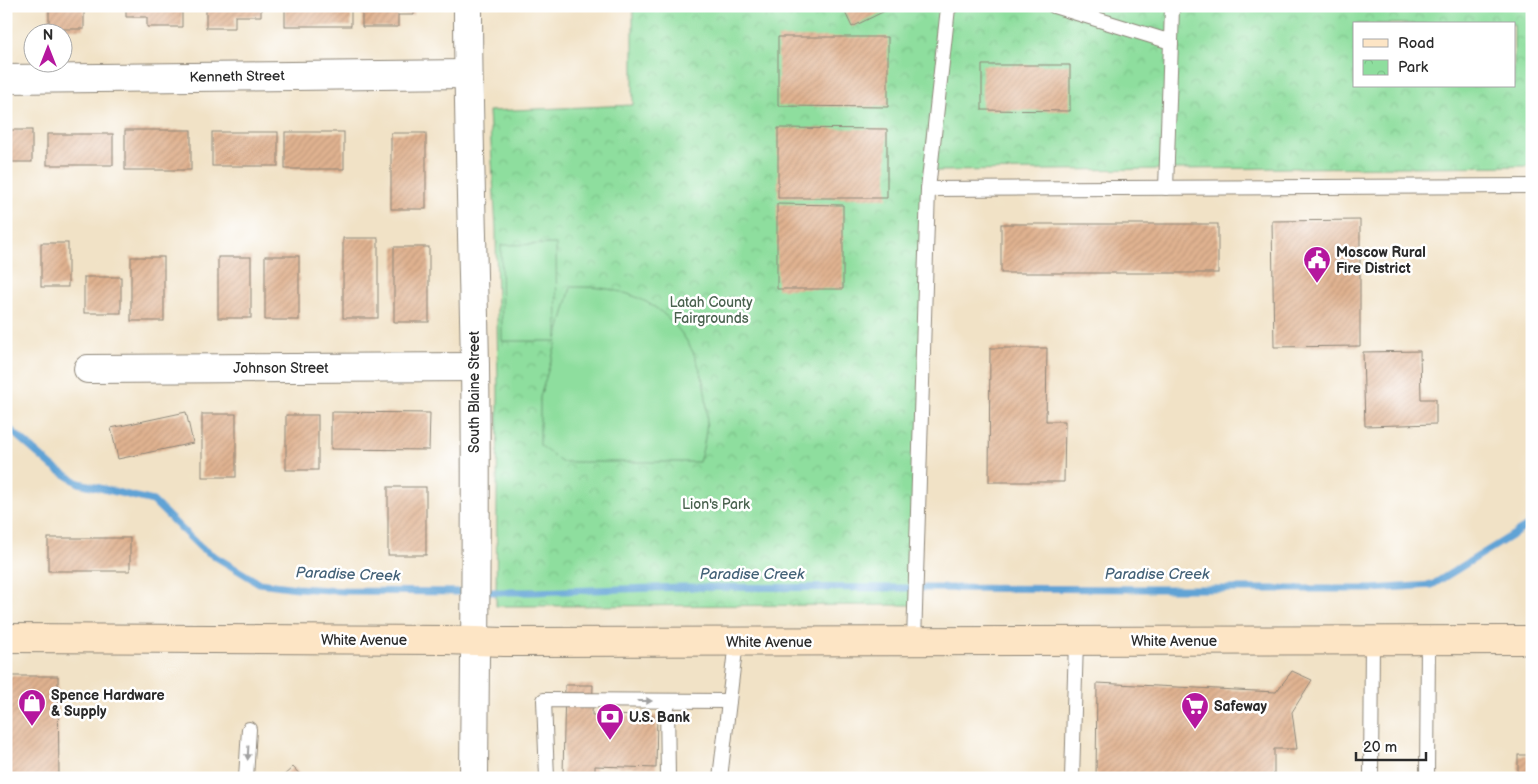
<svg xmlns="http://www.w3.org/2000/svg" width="1538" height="784" viewBox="0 0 1538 784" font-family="'Balsamiq Sans',sans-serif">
  <defs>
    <pattern id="park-crowns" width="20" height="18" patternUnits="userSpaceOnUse" patternTransform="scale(1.25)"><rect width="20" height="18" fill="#8ede9e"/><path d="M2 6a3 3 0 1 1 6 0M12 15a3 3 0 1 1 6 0" fill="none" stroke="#7bbf88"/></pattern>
    <pattern id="building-hatch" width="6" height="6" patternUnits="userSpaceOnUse" patternTransform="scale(1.25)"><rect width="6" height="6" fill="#e0b290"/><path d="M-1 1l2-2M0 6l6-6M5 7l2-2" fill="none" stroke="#c0997c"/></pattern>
  </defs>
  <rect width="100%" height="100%" fill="#fff"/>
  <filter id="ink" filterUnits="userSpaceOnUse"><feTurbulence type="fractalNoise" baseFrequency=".02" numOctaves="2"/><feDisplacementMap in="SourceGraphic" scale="10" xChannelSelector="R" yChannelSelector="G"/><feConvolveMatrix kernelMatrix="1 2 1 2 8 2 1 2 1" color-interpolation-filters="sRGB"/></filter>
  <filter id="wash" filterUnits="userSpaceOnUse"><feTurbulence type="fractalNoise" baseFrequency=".0096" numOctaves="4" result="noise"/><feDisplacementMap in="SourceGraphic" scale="20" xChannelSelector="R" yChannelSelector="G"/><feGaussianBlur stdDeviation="1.12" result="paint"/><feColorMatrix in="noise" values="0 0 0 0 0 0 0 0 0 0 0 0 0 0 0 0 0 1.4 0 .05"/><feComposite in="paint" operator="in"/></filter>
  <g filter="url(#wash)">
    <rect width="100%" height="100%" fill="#f1e2c6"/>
    <path fill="url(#park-crowns)" stroke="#5c8464" fill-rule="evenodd" d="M633 6H1532V166L930 171 915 605 496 606 498 391 496 229 489 111 633 105ZM1354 24H1514V86H1354Z"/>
    <path fill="#8ede9e" stroke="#5c8464" d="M556 244 557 339 571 287C588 287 604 287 621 292 694 311 722 395 699 462H561L540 445V397L557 341H502L501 245Z"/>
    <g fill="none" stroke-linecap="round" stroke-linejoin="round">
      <g stroke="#61a3d5" stroke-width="7">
        <polyline points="6,426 53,467 79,483 153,501 201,548 259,583 297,588 345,591 469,592"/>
        <polyline points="480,592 533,592 683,587 1155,589 1372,589 1432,585 1532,523"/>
      </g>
    </g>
    <g id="blocks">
      <g fill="url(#building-hatch)">
        <rect x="49" y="6" width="35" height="23"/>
        <polygon points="126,6 182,6 182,27 147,27 147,17 126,17"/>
        <polygon points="206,6 261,6 261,16 235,16 235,28 206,28"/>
        <rect x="285" y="6" width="66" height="20"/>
        <polygon points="362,6 414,6 414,15 398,15 398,27 362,27"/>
        <polygon points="842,6 895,6 852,27"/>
        <polygon points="778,37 888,37 888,107 778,106"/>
        <polygon points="982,65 1070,65 1070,111 982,110"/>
        <polygon points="778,128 887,129 887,198 778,198"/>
        <rect x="6" y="130" width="26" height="32"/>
        <rect x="125" y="130" width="66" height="40"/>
        <rect x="212" y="132" width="66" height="34"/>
        <rect x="285" y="132" width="59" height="37"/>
        <rect x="391" y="133" width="35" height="76"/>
        <rect x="47" y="134" width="66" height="31"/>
        <polygon points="777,204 843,205 843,289 777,289"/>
        <polygon points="1360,220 1360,346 1274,347 1272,221"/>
        <rect x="1001" y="224" width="217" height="49"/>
        <rect x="343" y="238" width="35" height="80"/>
        <rect x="41" y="243" width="27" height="44"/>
        <rect x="394" y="247" width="35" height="75"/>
        <rect x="265" y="256" width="34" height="64"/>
        <rect x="131" y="257" width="33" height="64"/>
        <rect x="218" y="257" width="33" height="61"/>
        <rect x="84" y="277" width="37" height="36"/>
        <polygon points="990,348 1047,348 1046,421 1065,421 1064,482 989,482"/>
        <polygon points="1420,351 1421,399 1436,399 1436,424 1365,426 1363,352"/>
        <polygon points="186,412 193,443 118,459 111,428"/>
        <polygon points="331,412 430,413 429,450 331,449"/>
        <rect x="202" y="414" width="34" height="63"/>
        <rect x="286" y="415" width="32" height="55"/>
        <rect x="388" y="487" width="38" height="68"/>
        <rect x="48" y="538" width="82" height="33"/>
        <polygon points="1292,671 1312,680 1292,712 1297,749 1274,749 1274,778 1096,778 1097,683 1276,692"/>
        <polygon points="6,676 58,676 59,778 6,778"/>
        <polygon points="565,685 593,685 592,715 657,716 656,768 595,766 595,775 563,775"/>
        <rect x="1518" y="755" width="14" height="23"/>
        <polygon points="293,767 303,778 281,778"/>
      </g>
    </g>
  </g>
  <g filter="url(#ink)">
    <use href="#blocks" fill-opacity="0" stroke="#8e8678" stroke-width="1"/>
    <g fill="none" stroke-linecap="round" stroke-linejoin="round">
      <defs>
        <g id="lane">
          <polyline points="1054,6 1171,42 1166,188"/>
          <polyline points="1171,42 1172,6"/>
          <polyline points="928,189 1532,186"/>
          <polyline points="914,641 928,189 948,8 952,6"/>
          <polyline points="667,701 668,778"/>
          <polyline points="246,778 249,729"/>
          <polyline points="547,778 544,700 729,701"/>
          <polyline points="720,778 736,642"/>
          <polyline points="1072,778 1076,641"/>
          <polyline points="1371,778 1372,641"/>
          <polyline points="1427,778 1428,641"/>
        </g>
        <g id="street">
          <path d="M468 6C468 126 473 247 475 367 477 504 475 641 474 778"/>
          <polyline points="6,79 468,74"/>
          <polyline points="88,369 475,367"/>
        </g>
        <polyline id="secondary" points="6,638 446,640 504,642 1532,640"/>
      </defs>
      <use href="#lane" stroke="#8e8678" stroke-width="16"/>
      <use href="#street" stroke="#8e8678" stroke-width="30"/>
      <use href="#secondary" stroke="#8e8678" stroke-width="30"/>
      <use href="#lane" stroke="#fff" stroke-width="14"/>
      <use href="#street" stroke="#fff" stroke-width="28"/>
      <use href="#secondary" stroke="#fde5c5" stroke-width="28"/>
    </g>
    <defs><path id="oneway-solid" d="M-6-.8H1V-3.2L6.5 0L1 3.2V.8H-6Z" transform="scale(1.25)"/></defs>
    <g fill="#a0a0a0">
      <use href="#oneway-solid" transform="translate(645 701)"/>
      <use href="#oneway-solid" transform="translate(248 753) rotate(93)"/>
    </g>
  </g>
  <defs>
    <symbol id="civic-pin" viewBox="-11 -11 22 30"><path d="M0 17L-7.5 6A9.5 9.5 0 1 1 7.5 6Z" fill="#b5179e" stroke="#fff"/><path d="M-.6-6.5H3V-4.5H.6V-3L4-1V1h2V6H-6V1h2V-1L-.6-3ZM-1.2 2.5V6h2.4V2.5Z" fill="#fff"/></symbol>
    <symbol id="shop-pin" viewBox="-11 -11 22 30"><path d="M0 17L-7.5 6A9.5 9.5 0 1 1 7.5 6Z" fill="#b5179e" stroke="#fff"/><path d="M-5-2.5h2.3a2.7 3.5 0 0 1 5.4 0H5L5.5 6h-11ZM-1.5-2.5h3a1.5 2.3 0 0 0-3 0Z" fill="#fff"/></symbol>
    <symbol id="supermarket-pin" viewBox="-11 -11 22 30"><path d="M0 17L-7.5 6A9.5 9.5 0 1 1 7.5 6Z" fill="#b5179e" stroke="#fff"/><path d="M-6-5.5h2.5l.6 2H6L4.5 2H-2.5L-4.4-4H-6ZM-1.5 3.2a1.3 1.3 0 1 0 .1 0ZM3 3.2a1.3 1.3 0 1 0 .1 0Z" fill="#fff"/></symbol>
    <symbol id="bank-pin" viewBox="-11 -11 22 30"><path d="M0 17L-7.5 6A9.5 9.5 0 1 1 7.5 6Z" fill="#b5179e" stroke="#fff"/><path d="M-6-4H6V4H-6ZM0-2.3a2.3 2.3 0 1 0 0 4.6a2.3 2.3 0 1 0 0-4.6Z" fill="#fff"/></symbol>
  </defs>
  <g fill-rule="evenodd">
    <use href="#civic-pin" x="1301" y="244" width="32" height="43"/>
    <use href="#shop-pin" x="16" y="687" width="32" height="43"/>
    <use href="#supermarket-pin" x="1179" y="690" width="32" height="43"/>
    <use href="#bank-pin" x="594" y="701" width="32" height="43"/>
  </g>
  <g text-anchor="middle" stroke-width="5" stroke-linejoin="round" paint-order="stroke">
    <g font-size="14" fill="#2b2b2b" stroke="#fff">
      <text transform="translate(237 76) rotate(-1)" y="5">Kenneth Street</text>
      <text x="281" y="373">Johnson Street</text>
      <text transform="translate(474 392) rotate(-90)" y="5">South Blaine Street</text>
      <text x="364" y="645">White Avenue</text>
      <text x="1174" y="646">White Avenue</text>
      <text x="769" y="647">White Avenue</text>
    </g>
    <g font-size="14" font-weight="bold" fill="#2b2b2b" stroke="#fff" text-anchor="start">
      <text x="1336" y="257">Moscow Rural<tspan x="1336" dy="16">Fire District</tspan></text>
      <text x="51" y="700">Spence Hardware<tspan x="51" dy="16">&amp; Supply</tspan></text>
      <text x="1214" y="711">Safeway</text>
      <text x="629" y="722">U.S. Bank</text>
    </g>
    <g font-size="14" fill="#49614e" stroke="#fff">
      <text x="711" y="307">Latah County<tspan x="711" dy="16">Fairgrounds</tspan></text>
      <text x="716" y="509">Lion's Park</text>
    </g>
    <g font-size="15" font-style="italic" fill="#436177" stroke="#fff">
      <text transform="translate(348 574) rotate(2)" y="5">Paradise Creek</text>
      <text x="752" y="579">Paradise Creek</text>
      <text x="1157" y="579">Paradise Creek</text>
    </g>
  </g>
  <rect width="1538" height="784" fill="none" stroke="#fff" stroke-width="25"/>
  <rect x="1353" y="22" width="162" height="65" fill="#ffffff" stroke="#aaaaaa"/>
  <rect x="1363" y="39" width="25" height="8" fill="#fde5c5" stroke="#aaaaaa"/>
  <text x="1398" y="48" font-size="15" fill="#2b2b2b">Road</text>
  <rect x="1363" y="60" width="25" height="15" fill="url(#park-crowns)" stroke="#aaaaaa"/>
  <text x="1398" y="72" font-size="15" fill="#2b2b2b">Park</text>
  <g transform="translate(48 48)"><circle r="24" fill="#ffffff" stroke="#aaaaaa"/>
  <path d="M0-4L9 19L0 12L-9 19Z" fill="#b5179e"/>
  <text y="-8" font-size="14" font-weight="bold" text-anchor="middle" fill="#2b2b2b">N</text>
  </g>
  <path d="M1356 752v8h70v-8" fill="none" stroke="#2b2b2b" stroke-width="2.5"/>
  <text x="1363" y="752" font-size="15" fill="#2b2b2b" stroke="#ffffff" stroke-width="4" paint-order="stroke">20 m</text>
</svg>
